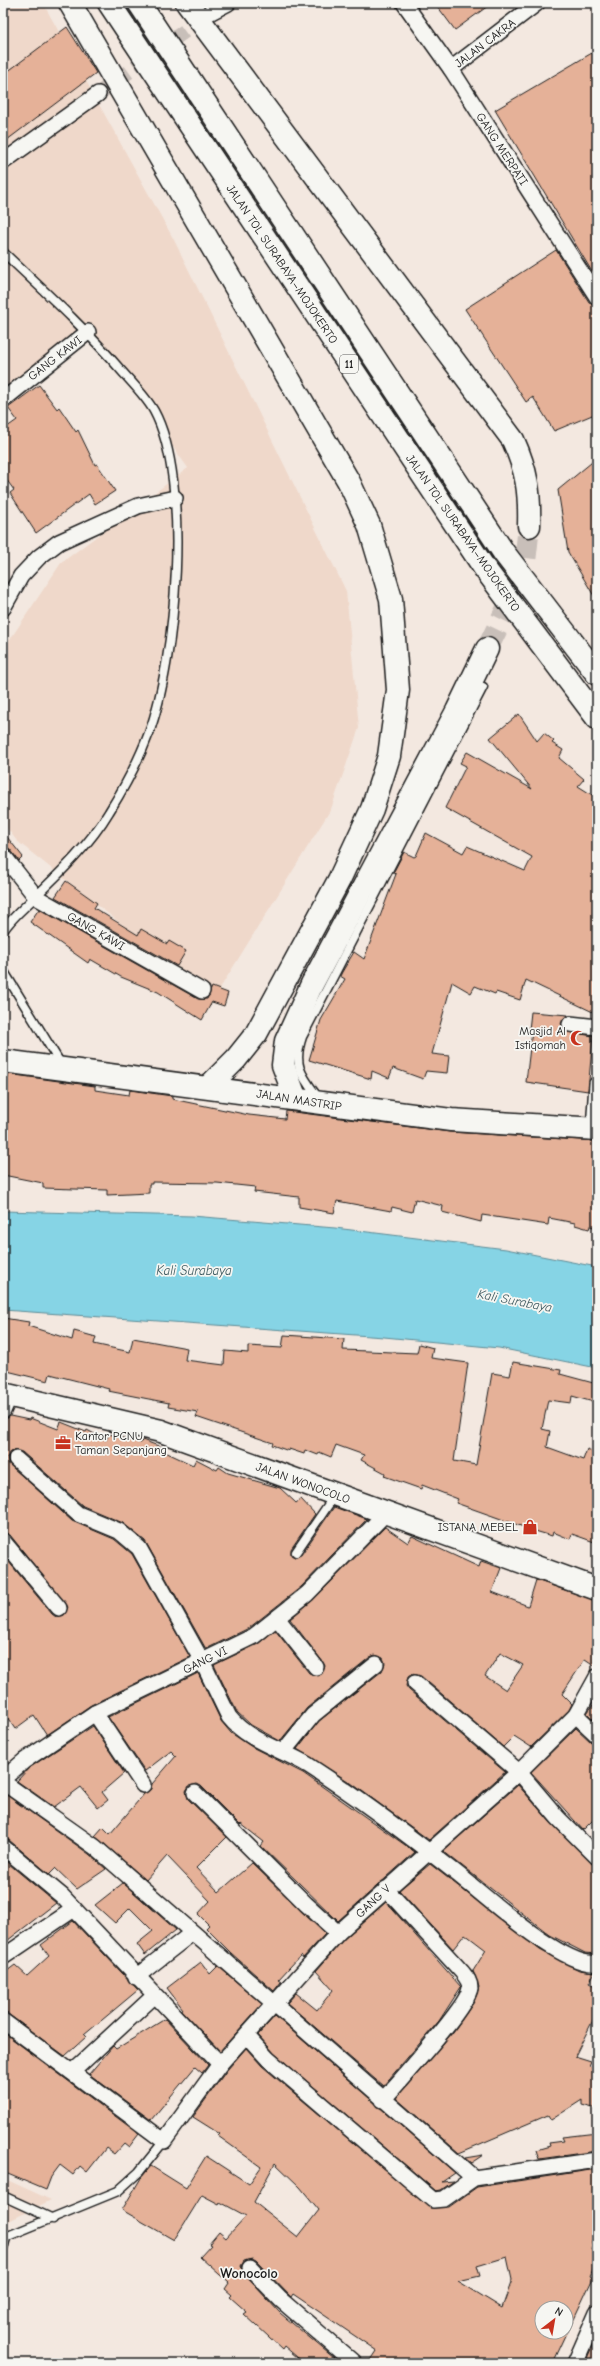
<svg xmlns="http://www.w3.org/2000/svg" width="600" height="2366" viewBox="0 0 600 2366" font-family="'Comic Neue',sans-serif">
  <rect width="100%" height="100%" fill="#f3e8e0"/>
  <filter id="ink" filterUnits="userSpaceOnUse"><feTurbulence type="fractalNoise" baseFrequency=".025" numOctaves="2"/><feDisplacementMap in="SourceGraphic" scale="8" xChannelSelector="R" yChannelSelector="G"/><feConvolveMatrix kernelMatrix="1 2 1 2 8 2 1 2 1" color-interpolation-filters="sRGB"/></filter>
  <g filter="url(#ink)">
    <g fill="#efd8ca">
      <polygon points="3,3 43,3 174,240 346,591 359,728 331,809 214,998 17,841 3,823 3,650 61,563 188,468 89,329 3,393"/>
      <polygon points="3,2178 51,2200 3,2224"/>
    </g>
    <polygon fill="#86d4e5" stroke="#5c8a95" points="3,1211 192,1216 335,1228 506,1249 597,1267 597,1368 499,1348 384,1337 3,1310"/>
    <g fill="#e5b198" stroke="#1c1c1c" fill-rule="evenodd">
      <polygon points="435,3 492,3 455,30"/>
      <polygon points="67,27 96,73 3,143 3,75"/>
      <polygon points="597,50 597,280 495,110"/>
      <polygon points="556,250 589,302 597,306 597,413 554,431 533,397 526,402 465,309"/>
      <polygon points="39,385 57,409 59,407 76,432 78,430 95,465 97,464 115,491 95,504 89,494 36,533 10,493 14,490 3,475 3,430 17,420 8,408"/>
      <polygon points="597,458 597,601 568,552 558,490"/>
      <polygon points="519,714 537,741 544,733 554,741 552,743 563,750 559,758 584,779 578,786 597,798 597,1014 526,980 520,1000 496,992 495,994 475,986 471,993 452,982 432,1054 449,1056 447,1073 426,1071 423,1079 393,1068 389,1078 372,1071 371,1079 309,1060 321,1020 345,979 340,976 342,972 354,952 364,959 396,874 393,873 404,852 414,857 416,856 426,833 463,853 467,846 525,871 532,857 445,808 466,766 460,763 467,752 532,789 490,738"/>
      <polygon points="3,832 23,857 19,861 10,849 3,846"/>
      <polygon points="66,881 97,903 94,908 138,935 141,929 167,944 169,941 186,951 177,966 55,897"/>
      <polygon points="39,909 198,999 207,999 212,987 228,993 224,1006 212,1002 202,1020 158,992 121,977 90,959 88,963 30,922"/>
      <polygon points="531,1012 568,1015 561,1023 564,1031 593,1036 588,1091 526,1082 532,1030 529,1030"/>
      <polygon points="8,1074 95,1086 95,1090 129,1095 130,1090 172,1096 172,1099 249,1115 285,1119 286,1111 450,1132 597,1141 597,1228 590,1226 589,1229 575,1225 575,1223 549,1218 548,1225 482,1215 481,1222 442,1212 443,1206 415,1199 412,1212 392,1207 391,1211 337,1201 334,1213 299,1207 299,1197 254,1192 255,1187 217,1183 152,1182 152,1184 149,1184 149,1193 107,1195 107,1190 43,1188 43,1183 3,1175 3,1077 8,1078"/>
      <polygon points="3,1318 29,1322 28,1326 72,1340 74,1331 96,1337 94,1344 130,1352 133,1338 187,1348 185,1360 224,1365 225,1351 248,1353 248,1346 282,1348 284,1335 344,1339 343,1350 417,1353 419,1344 433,1348 431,1358 468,1363 454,1461 476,1465 492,1373 510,1376 513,1362 561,1370 560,1374 597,1384 597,1403 572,1396 571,1403 548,1400 542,1429 550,1431 547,1447 583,1460 587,1449 597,1453 597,1543 572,1534 570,1539 553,1532 552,1536 535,1531 456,1503 458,1499 422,1485 421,1489 384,1476 385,1473 361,1460 364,1455 336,1445 331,1457 319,1452 318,1455 305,1450 304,1454 289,1449 289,1451 272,1445 273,1443 196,1417 198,1412 168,1407 169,1403 108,1391 109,1389 50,1374 48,1381 3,1370"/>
      <polygon points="10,1416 29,1420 30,1418 58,1429 61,1422 86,1432 87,1430 106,1440 109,1434 141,1443 142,1440 164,1448 163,1451 193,1465 196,1459 217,1470 219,1467 228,1473 280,1488 296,1503 301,1499 315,1514 291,1549 291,1555 295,1557 301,1555 334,1507 367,1519 301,1587 249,1628 206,1649 145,1541 123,1523 83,1506 22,1452 13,1451 7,1457 10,1465 72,1521 114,1539 132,1554 190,1657 91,1705 47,1735 34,1715 15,1729 3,1711 3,1555 52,1614 56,1617 64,1615 68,1607 10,1535 3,1532 3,1420"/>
      <path d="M385 1527 408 1543 412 1536 479 1567 481 1561 501 1568 492 1592 528 1606 536 1580 597 1601V1667L585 1659 562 1694 572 1704 569 1710 531 1747 514 1736 503 1747 421 1676 412 1674 408 1677 406 1686 409 1690 505 1772 429 1840 351 1783 297 1749 319 1721 382 1671 385 1663 383 1658 375 1655 370 1657 307 1708 280 1741 251 1725 237 1712 214 1665 258 1644 275 1630 309 1673 317 1676 322 1674 325 1666 323 1662 290 1619 313 1600ZM500 1653 523 1665 506 1690 485 1676Z"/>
      <polygon points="198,1673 221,1721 231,1733 252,1747 303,1773 415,1852 338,1921 261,1846 264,1842 241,1824 240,1825 201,1786 197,1784 189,1786 186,1791 188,1799 227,1837 196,1868 219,1892 252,1863 325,1934 303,1958 301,1955 278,1980 281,1982 274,1991 231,1953 206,1928 209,1925 198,1914 210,1901 167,1856 146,1880 95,1836 103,1827 110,1834 144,1794 151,1789 152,1784 176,1756 171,1751 145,1771 108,1717"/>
      <polygon points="597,1700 597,1723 587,1713"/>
      <polygon points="93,1726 124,1773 102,1792 108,1800 98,1808 81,1787 54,1807 17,1781 29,1768"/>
      <polygon points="576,1728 591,1742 597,1744 597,1816 583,1830 531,1772"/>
      <polygon points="518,1785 552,1824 591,1863 597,1866 597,1954 585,1953 550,1935 443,1851"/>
      <polygon points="5,1794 89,1854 106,1869 77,1889 55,1868 49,1874 9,1840 3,1838"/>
      <polygon points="3,1859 56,1903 3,1944"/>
      <polygon points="430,1864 540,1950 579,1970 595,1972 589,1983 597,1987 597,2012 575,2056 591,2061 589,2066 597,2068 597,2109 582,2105 582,2100 551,2120 548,2115 459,2153 396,2098 453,2032 474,2002 479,1987 473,1971 486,1950 465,1934 453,1949 399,1890"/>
      <polygon points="123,1883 176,1930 145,1955 137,1944 153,1931 130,1908 115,1923 95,1905"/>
      <polygon points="386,1902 461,1987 439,2021 383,2086 287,2003 296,1993 317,2010 333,1990 316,1971 344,1939"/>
      <polygon points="73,1921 138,1990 84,2035 86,2037 65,2056 8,2014 3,2012 3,1974 15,1965 27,1976 49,1956 41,1945"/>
      <polygon points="201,1962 210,1974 218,1966 262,2004 220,2051 181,2010 183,2009 167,1988"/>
      <polygon points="275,2016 455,2173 442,2182 454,2181 441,2190 436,2191 274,2053 258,2035"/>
      <polygon points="165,2019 208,2065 202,2073 195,2067 151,2120 89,2074 113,2046 116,2049"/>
      <polygon points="3,2032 139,2134 129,2147 124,2143 114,2154 106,2148 87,2172 80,2166 73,2175 60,2165 51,2177 46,2190 3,2172"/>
      <path d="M246 2048 262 2066 430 2208 449 2207 477 2187 597 2169V2208L591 2250 597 2253V2260L590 2276 593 2278 553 2363H369L377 2351 293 2294 291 2297 256 2261 252 2259 244 2261 241 2266 244 2274 280 2313 340 2363H304L284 2346 282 2349 244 2314 247 2312 230 2297 232 2295 225 2289 229 2283 200 2257 211 2245 209 2244 219 2232 226 2238 246 2216 220 2202 219 2204 202 2195 174 2240 122 2210 141 2178 151 2166 186 2188 206 2156 249 2184 261 2167 218 2136 220 2134 193 2117 227 2070ZM275 2163 300 2187 319 2210 298 2237 254 2202ZM507 2257 512 2280 502 2308 458 2281 480 2276 477 2266ZM542 2308H566V2332H542Z"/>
      <polygon points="597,2133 597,2151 539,2159 536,2150 550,2146 549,2143 564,2141 562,2137"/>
      <polygon points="483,2155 471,2163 465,2158"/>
      <polygon points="597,2335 597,2363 585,2363"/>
    </g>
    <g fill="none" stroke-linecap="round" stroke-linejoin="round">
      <polyline stroke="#c8bfb9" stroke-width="15" stroke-dasharray="15 8" stroke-linecap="butt" points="98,94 207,15"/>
      <polyline stroke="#c8bfb9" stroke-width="22" stroke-dasharray="22 11" stroke-linecap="butt" points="487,649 509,604 525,562 529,526"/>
      <defs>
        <g id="service">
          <path d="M3 252C43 290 83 326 119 368 131 382 145 395 154 411 192 481 176 660 149 733 139 760 124 788 109 812 90 844 62 871 36 896 24 908 12 917 3 931"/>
          <polyline points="3,970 62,1066"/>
          <path d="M319 1099C302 1076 292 1066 302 1037L483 687"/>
          <polyline points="296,1552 335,1495"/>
          <polyline points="3,2196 53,2219"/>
          <polyline points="3,2238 118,2191 139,2172 164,2141"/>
          <polyline points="3,2249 6,2238"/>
        </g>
        <g id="minor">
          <polyline points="404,3 451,69 597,297"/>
          <polyline points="209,13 228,3"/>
          <polyline points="451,69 537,3"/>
          <polyline points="3,162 98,94"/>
          <polyline points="3,400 88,332"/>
          <polyline points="3,608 21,576 39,557 59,542 138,506 175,498"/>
          <polyline points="3,855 36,897 202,991"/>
          <polyline points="570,1024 597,1027"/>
          <polyline points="594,1129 597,1084"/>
          <polyline points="3,1411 10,1395"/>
          <path d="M16 1459 78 1514 119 1531 139 1548 202 1661 229 1717C249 1742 282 1749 308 1765 359 1798 408 1835 455 1872 482 1893 564 1969 597 1963"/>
          <polyline points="3,1541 59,1608"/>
          <polyline points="277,1618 316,1667"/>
          <polyline points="415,1683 519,1772 558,1818 597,1857"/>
          <polyline points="95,1713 143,1785"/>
          <polyline points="576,1715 597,1735"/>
          <polyline points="283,1752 313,1715 376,1664"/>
          <polyline points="3,1779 24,1761 95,1713 254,1636 307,1594 386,1513"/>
          <polyline points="3,1782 95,1847 474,2178"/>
          <polyline points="195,1793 306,1904 338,1933"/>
          <polyline points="3,1847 62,1896 220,2064"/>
          <polyline points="3,1957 74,1909"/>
          <polyline points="136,1977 192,1933"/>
          <polyline points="3,2021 164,2141 220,2064 338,1933 519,1772 576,1715 597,1677"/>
          <polyline points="247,2036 268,2059 433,2200 444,2199 474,2178 597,2160"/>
          <polyline points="72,2072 154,1996"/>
          <path d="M383 2100C399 2081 468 2007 470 1988 470 1981 466 1977 462 1972L386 1889"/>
          <polyline points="250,2268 281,2300 354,2363"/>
          <polyline points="575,2363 597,2313"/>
        </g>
        <polyline id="secondary" points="3,1394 161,1431 597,1589"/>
        <polyline id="primary" points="3,1061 451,1120 597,1129"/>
        <g id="motorway">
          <polyline points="70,3 349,482 369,525 391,599 398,690 389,756 372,809 339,880 256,1034 236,1059 208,1087"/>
          <polyline points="109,3 485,569 597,718"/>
          <polyline points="139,3 504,553 597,674"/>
          <path d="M187 3 513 440C527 471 530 492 529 526"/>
          <polyline points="296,1099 283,1065 286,1041 312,984 457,711 487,649"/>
        </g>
      </defs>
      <use href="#service" stroke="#1c1c1c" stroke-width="11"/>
      <use href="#minor" stroke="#1c1c1c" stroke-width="18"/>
      <use href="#secondary" stroke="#1c1c1c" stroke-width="25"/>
      <use href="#primary" stroke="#1c1c1c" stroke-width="25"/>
      <use href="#motorway" stroke="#1c1c1c" stroke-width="25"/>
      <use href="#service" stroke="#f6f6f2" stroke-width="8"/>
      <use href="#minor" stroke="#f6f6f2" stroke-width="15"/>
      <use href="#secondary" stroke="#f6f6f2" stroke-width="22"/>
      <use href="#primary" stroke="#f6f6f2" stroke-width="22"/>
      <use href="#motorway" stroke="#f6f6f2" stroke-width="22"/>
    </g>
  </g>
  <defs>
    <symbol id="mosque-bare" viewBox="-9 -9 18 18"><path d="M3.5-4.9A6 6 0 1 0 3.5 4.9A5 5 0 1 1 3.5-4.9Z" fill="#c8321e" stroke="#f6f6f2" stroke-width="2.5" paint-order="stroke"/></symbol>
    <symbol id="office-bare" viewBox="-9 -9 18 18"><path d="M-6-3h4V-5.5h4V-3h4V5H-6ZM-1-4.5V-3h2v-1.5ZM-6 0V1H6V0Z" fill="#c8321e" stroke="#f6f6f2" stroke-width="2.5" paint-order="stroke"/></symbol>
    <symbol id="shop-bare" viewBox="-9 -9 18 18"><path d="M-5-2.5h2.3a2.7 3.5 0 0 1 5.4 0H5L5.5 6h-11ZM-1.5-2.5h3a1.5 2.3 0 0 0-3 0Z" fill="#c8321e" stroke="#f6f6f2" stroke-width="2.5" paint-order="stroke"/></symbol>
  </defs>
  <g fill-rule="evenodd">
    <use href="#mosque-bare" x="567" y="1027" width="22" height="22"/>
    <use href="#office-bare" x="52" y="1432" width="22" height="22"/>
    <use href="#shop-bare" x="519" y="1516" width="22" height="22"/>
  </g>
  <g text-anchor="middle" stroke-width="3.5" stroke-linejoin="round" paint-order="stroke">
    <rect fill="#f6f6f2" stroke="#5d5d5c" stroke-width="1" x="340" y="355" width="18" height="18" rx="3"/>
    <g font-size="11" font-weight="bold" fill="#1c1c1c">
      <text x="349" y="368">11</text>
    </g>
    <g font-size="12" fill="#1c1c1c" stroke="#f6f6f2">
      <text transform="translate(485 43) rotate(-37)" y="4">JALAN CAKRA</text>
      <text transform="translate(502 149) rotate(57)" y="4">GANG MERPATI</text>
      <text transform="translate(282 264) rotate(56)" y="4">JALAN TOL SURABAYA–MOJOKERTO</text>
      <text transform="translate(55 358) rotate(-38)" y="4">GANG KAWI</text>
      <text transform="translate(463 533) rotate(55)" y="4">JALAN TOL SURABAYA–MOJOKERTO</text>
      <text transform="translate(96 931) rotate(30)" y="4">GANG KAWI</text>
      <text transform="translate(299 1100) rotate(9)" y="4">JALAN MASTRIP</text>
      <text transform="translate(303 1483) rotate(20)" y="4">JALAN WONOCOLO</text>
      <text transform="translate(205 1660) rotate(-26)" y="4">GANG VI</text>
      <text transform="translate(373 1901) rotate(-43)" y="4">GANG V</text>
    </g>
    <g font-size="12" fill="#1c1c1c" stroke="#f6f6f2" text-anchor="end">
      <text x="566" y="1035">Masjid Al<tspan x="566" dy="14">Istiqomah</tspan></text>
      <text x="75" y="1440" text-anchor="start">Kantor PCNU<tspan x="75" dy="14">Taman Sepanjang</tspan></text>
      <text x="518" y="1531">ISTANA MEBEL</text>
    </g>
    <g font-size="13" font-style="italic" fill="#415c62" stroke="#f6f6f2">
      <text x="194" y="1275">Kali Surabaya</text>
      <text transform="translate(515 1300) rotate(11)" y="5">Kali Surabaya</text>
    </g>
    <g font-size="14" font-weight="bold" fill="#1c1c1c" stroke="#f6f6f2">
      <text x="249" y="2278">Wonocolo</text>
    </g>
  </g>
  <rect width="600" height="2366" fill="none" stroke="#f6f6f2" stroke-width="16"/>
  <rect x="8" y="8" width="584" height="2350" fill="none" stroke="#1c1c1c" stroke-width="1.5" filter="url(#ink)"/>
  <g transform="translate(554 2320) rotate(31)"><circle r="19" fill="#f6f6f2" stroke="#9f9f9c"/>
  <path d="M0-3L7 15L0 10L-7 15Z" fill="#c8321e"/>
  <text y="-6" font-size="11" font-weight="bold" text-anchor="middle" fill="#1c1c1c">N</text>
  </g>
</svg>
